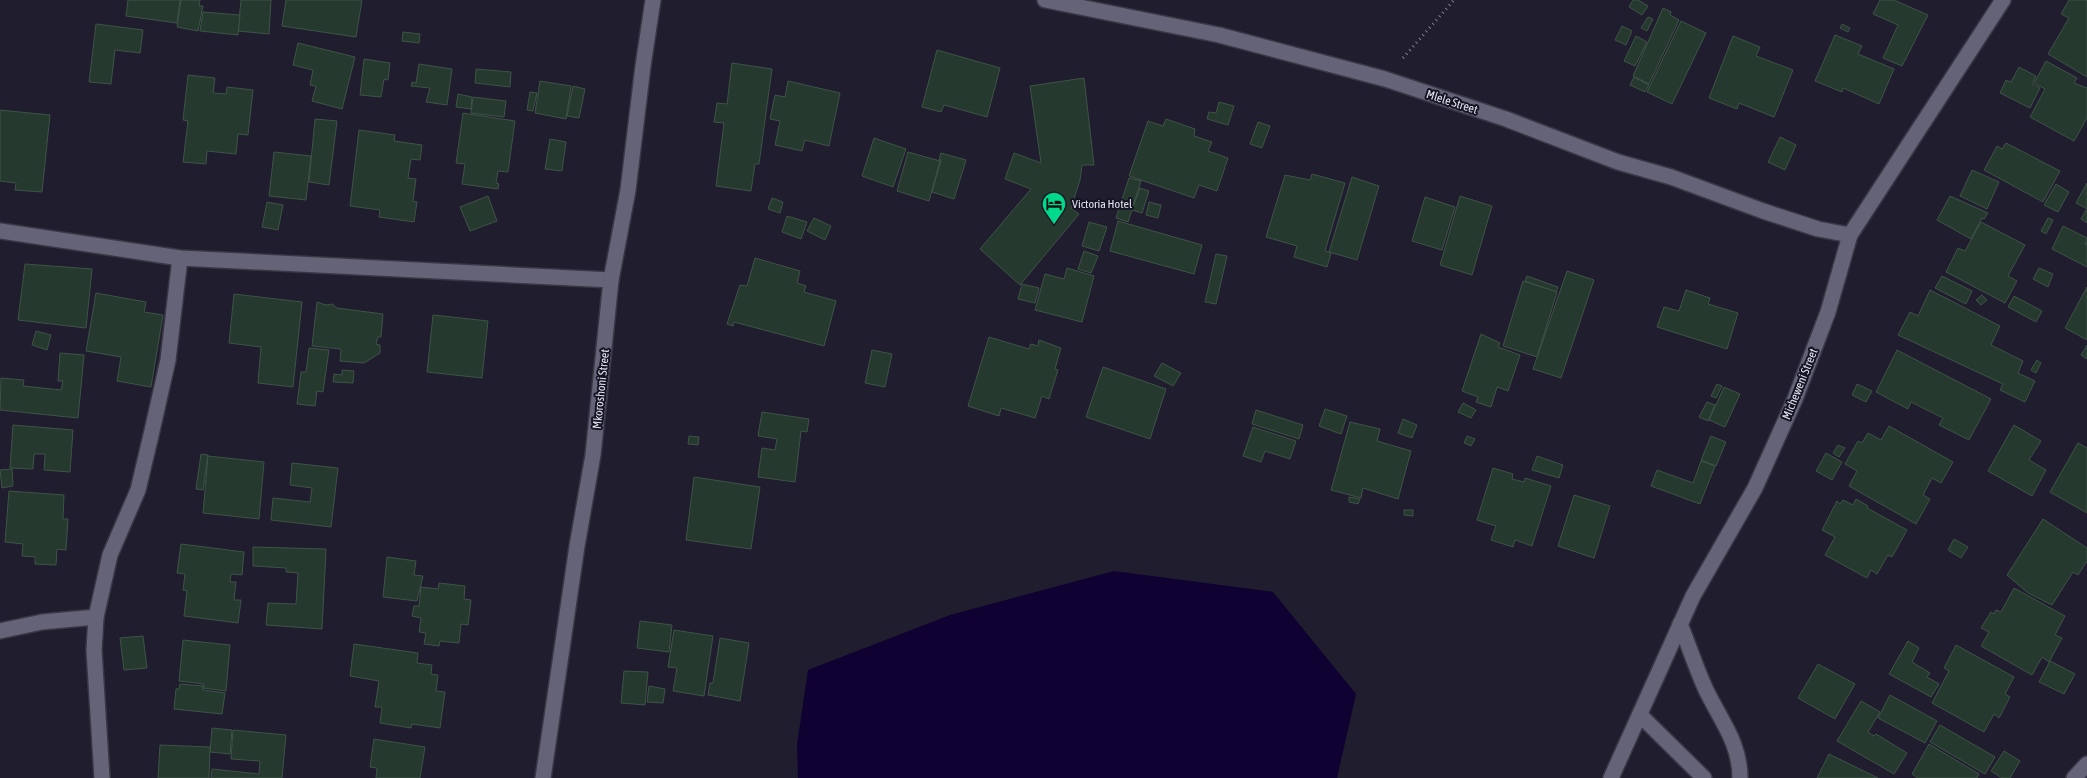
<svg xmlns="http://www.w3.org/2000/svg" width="2087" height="778" viewBox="0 0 2087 778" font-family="'Asap Condensed',sans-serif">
  <rect width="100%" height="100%" fill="#1f1d2e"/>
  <polygon fill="#0f0132" points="1114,571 1273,592 1356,694 1337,778 798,778 797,745 808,670 950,615"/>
  <g fill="#25392e" stroke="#3f5347">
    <polygon points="128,0 180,0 177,23 126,16"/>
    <polygon points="181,0 200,0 199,6 203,6 198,31 177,27"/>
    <polygon points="241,0 271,0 269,34 238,31"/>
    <polygon points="286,0 362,0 356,37 282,26"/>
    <polygon points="1633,0 1638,0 1648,6 1642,15 1629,7"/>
    <polygon points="1880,0 1894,0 1928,15 1902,66 1883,58 1898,25 1873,14"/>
    <polygon points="2069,0 2087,0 2087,77 2048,54 2069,18 2061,14"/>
    <polygon points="1663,8 1671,12 1670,15 1679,20 1649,84 1633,76"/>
    <polygon points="203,12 240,15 238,35 200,31"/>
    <polygon points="1648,17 1653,19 1647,31 1641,28"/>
    <polygon points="1681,21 1706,33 1672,104 1647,92"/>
    <polygon points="96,24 143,30 140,53 115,50 111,84 89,82"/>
    <polygon points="1842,24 1850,28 1848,32 1840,28"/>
    <polygon points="1622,26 1632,31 1626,45 1615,40"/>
    <polygon points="403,32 420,34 419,43 402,41"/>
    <polygon points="1835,35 1862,46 1858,54 1894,69 1879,104 1843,88 1842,92 1815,81"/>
    <polygon points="1636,36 1647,42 1635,66 1624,61"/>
    <polygon points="1733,36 1760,47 1756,56 1793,70 1774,117 1739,103 1737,109 1709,98"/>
    <polygon points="298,43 355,57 342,109 312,101 316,86 310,85 313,70 293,65"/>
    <polygon points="937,50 1000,68 987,117 944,105 941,112 922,107"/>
    <polygon points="364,59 390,63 388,80 384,79 381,97 360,95"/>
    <polygon points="2046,61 2077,78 2074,83 2087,88 2087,118 2074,141 2030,117 2045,89 2034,83"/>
    <polygon points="732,63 772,69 759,164 755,164 751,191 716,186 724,123 714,122 717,103 727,104"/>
    <polygon points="419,64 452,69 447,105 426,102 430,88 411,86 412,82 416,83"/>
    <polygon points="2019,67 2036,76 2032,84 2040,88 2030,108 2000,93 2006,80 2011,82"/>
    <polygon points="476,69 511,72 510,87 475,83"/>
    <polygon points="188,75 215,78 213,93 226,94 227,87 253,90 248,135 238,134 236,154 207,151 206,164 183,162 188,121 183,120"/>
    <polygon points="1634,77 1649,85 1645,92 1630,85"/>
    <polygon points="1084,78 1094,165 1082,165 1080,180 1071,208 1079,214 1020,285 980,249 1031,189 1005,179 1014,153 1041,163 1030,86"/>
    <polygon points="540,81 571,86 566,119 535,113"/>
    <polygon points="788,81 840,93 829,146 805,140 802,151 775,145 780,121 770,119 775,95 785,97"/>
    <polygon points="573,86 585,89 579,118 567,116"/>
    <polygon points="530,92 537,93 533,111 527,110"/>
    <polygon points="458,94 472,97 471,109 456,107"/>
    <polygon points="473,97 506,101 504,117 471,113"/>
    <polygon points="1219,102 1234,106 1228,125 1207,119 1209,112 1216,113"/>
    <polygon points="0,110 50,115 42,192 15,190 16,183 0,181"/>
    <polygon points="463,113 515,121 508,172 498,171 496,183 499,184 498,189 462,184 465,164 456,163"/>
    <polygon points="315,119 337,121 329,185 309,182"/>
    <polygon points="1166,119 1195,129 1194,136 1212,142 1208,151 1228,158 1217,191 1199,185 1194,198 1129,176 1148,121 1163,126"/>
    <polygon points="1258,122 1270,126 1262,148 1250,144"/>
    <polygon points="359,130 395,135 394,141 422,145 420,160 411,159 408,178 416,179 413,201 417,202 414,222 379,217 380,210 350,206"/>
    <polygon points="1780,137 1796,145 1785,170 1768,162"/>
    <polygon points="874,138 906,149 893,187 862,176"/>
    <polygon points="550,139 566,142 562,171 545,169"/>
    <polygon points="2006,143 2060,171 2043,202 1984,170 1997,146 2002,149"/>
    <polygon points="274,152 311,156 306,200 269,196"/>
    <polygon points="908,152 940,161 929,201 897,191"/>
    <polygon points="941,153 966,160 954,199 932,192 941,160 939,160"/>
    <polygon points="1972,170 1999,182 1987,209 1960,196"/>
    <polygon points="1312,174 1345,183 1325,251 1331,253 1327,267 1294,257 1297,246 1266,237 1285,175 1310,180"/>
    <polygon points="1352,177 1379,186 1357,260 1329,252"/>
    <polygon points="1129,178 1141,181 1128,222 1116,218"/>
    <polygon points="2087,183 2087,209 2076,203"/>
    <polygon points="2056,184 2069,192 2058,212 2044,205"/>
    <polygon points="1140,188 1149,191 1142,213 1132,210"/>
    <polygon points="488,196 497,221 470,231 460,207"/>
    <polygon points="1460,196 1492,206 1472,275 1440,265"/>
    <polygon points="1950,196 1988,213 1984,219 1982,218 1971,239 1937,220"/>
    <polygon points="1425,197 1455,207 1442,250 1412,241"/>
    <polygon points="772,198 783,202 780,213 768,209"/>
    <polygon points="267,202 283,205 278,230 262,227"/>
    <polygon points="1149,202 1161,205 1158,218 1146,215"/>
    <polygon points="2086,210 2087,210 2087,223 2081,219"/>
    <polygon points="787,216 807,222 801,239 782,232"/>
    <polygon points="814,218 831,226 825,240 807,231"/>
    <polygon points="2048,218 2053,220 2046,234 2041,231"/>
    <polygon points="1118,221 1202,245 1194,274 1110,251"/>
    <polygon points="1089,222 1107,227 1099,251 1082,246"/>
    <polygon points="1981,222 2025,245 2008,276 2017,281 2005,303 1946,272 1958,248 1965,251"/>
    <polygon points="2063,226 2087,238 2085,245 2087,242 2087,267 2052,249"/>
    <polygon points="1084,251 1098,256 1091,273 1078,269"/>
    <polygon points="1216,254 1227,256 1216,304 1205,302"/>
    <polygon points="755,258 800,271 797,283 806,286 804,292 836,301 824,346 734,322 733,326 727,324 740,285 747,286"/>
    <polygon points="25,264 92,269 86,328 18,320"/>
    <polygon points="1067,268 1094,276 1082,322 1035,310 1045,274 1064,279"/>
    <polygon points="2039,268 2053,274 2048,287 2033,279"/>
    <polygon points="1567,271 1594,280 1561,378 1533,369"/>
    <polygon points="1527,276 1558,287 1556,292 1525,281"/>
    <polygon points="1942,276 1972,291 1966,304 1935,288"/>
    <polygon points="1523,281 1557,292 1537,357 1503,346"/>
    <polygon points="1022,284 1039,288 1035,303 1018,299"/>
    <polygon points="2087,287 2087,340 2065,328"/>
    <polygon points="1686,290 1710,298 1708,304 1738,313 1727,349 1657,327 1664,307 1679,311"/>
    <polygon points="1930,290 2000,326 1991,345 2023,361 2018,373 2035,381 2025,402 2000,390 2003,384 1898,335 1910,312 1918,316"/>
    <polygon points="96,293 146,302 144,312 163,315 151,387 117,381 121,357 86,351"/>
    <polygon points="234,294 302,302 293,387 258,383 261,347 229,343"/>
    <polygon points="1982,295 1987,300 1981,305 1976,300"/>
    <polygon points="2014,296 2042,311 2036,322 2008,307"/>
    <polygon points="317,302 326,305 332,304 337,308 383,314 381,337 378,337 376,344 380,345 380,353 364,363 340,361 341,349 312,346"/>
    <polygon points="433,315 488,321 482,378 427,372"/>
    <polygon points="36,331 51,335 47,350 32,345"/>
    <polygon points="1481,334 1500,343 1498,347 1520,355 1508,391 1497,387 1491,407 1476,402 1478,397 1462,391"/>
    <polygon points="989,337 1029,349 1031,344 1038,346 1039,340 1061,348 1055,369 1058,370 1049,399 1042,396 1035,418 1001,408 999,416 968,406"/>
    <polygon points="2087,345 2087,359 2081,355"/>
    <polygon points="309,348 329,350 323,392 317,391 315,406 297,404 301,372 306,372"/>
    <polygon points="872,350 892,354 885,387 865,383"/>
    <polygon points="1897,350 1991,399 1969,440 1939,425 1943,418 1911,402 1908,409 1876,392"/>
    <polygon points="60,353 84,355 78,418 0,410 1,378 24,380 23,386 61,390 63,381 58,381"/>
    <polygon points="2037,360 2041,363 2036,373 2031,370"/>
    <polygon points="1162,363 1181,373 1173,386 1154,376"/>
    <polygon points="1103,367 1166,389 1150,439 1086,417"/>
    <polygon points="342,370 354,371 353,383 333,382 334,374 342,375"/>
    <polygon points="1717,384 1722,386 1716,398 1711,396"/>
    <polygon points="1857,384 1872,391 1866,402 1852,395"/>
    <polygon points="1724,387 1740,394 1725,427 1709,420"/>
    <polygon points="1707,402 1715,405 1708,421 1699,417"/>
    <polygon points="1463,403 1476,410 1471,418 1458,412"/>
    <polygon points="1325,409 1347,416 1341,434 1319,426"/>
    <polygon points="1256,410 1303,425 1299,439 1252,424"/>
    <polygon points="762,412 809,419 807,432 801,431 795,482 758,477 762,448 775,450 777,439 758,436"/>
    <polygon points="1403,419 1417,425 1412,438 1398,433"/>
    <polygon points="1350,422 1380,429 1377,441 1411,451 1398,499 1363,488 1361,498 1331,490"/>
    <polygon points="13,425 73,430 70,472 44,470 45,454 34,454 33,469 10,468"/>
    <polygon points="2014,425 2041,441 2029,460 2046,470 2032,496 1988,471"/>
    <polygon points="1889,426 1953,462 1941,483 1932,478 1923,495 1930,499 1916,524 1849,486 1857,471 1845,464 1858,441 1862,443 1868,433 1881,440"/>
    <polygon points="1253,427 1296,441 1290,459 1265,451 1261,462 1243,456"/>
    <polygon points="689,436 699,437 698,445 688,444"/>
    <polygon points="1467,436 1475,439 1471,446 1464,443"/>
    <polygon points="1711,436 1726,442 1716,466 1701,460"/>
    <polygon points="2078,443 2087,448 2087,513 2050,492"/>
    <polygon points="1838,445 1845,448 1839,457 1833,453"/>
    <polygon points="1826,453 1842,462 1832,480 1816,471"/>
    <polygon points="201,454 208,455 203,490 196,489"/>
    <polygon points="208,456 264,462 259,519 203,513"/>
    <polygon points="1537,456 1563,465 1559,478 1532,470"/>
    <polygon points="1701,461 1715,466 1700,504 1651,486 1657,470 1693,483"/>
    <polygon points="292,463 338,468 331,527 271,520 273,498 310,502 312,488 290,485"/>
    <polygon points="1493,468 1513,474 1512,479 1524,482 1525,478 1551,486 1532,546 1515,540 1513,547 1491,540 1496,526 1477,520"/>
    <polygon points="12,469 13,486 2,488 0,470"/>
    <polygon points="694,477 760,487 751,549 686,540"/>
    <polygon points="9,491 64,495 63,519 68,519 66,550 57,549 56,565 35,564 35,557 22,556 23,544 5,542"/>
    <polygon points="1574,495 1610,506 1594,558 1558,546"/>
    <polygon points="1349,497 1360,499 1358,504 1349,502"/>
    <polygon points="1856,499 1868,506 1867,508 1907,530 1892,557 1888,555 1877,574 1871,570 1867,578 1825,555 1835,537 1822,530 1837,501 1840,504 1843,500 1853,505"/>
    <polygon points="1404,510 1413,510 1413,516 1404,515"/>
    <polygon points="2043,519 2087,548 2087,561 2078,575 2073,572 2052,605 2028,593 2007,575"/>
    <polygon points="1954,539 1968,547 1961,558 1948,550"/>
    <polygon points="181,544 244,552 242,575 231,574 230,582 236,582 234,600 241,600 238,623 184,616 187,591 183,590 185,574 177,573"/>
    <polygon points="253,547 326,549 322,629 266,625 268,603 296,604 298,573 286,572 286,568 253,566"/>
    <polygon points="387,557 416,561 414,575 423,576 417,601 383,597"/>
    <polygon points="439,583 465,586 464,599 471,600 468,625 461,624 459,643 440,641 439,646 424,644 426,633 419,632 421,618 412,616 414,606 419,606 421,587 438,589"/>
    <polygon points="2014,588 2065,616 2055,635 2062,638 2049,662 2042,657 2032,675 1981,646 1989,632 1981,628 1991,612 1994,614 1996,610 2001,612"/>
    <polygon points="640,621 672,625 669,652 637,648"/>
    <polygon points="674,630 713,636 704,696 673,691 677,668 668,667"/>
    <polygon points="143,636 147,668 124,670 120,638"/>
    <polygon points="720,638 749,643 740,701 708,695 710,683 713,683"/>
    <polygon points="183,640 230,645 226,691 203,688 204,684 179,681"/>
    <polygon points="1908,641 1919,648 1912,662 1930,673 1927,677 1939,684 1931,697 1889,674"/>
    <polygon points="354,644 418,653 417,663 432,665 431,674 438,675 436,691 445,692 440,728 412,724 411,728 380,723 382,707 375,707 379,681 350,676"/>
    <polygon points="1956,645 2014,677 2005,694 2010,697 1999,718 1994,714 1984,732 1932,703 1949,671 1944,668"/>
    <polygon points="2050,661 2075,674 2064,694 2039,682"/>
    <polygon points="1818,664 1855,684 1835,719 1798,698"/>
    <polygon points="624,671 648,672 645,705 621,703"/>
    <polygon points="180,684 203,686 203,690 225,693 222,714 174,709 176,689 179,689"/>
    <polygon points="649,686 665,689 663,703 647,702"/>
    <polygon points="1890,695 1937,721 1925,743 1878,718"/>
    <polygon points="1861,701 1880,712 1868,732 1874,736 1876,734 1907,753 1894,774 1837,741"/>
    <polygon points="1940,725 1995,757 1985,774 1930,742"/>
    <polygon points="212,728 232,730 230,754 210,752"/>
    <polygon points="233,730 286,735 282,778 211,778 212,769 259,774 260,761 231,759"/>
    <polygon points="374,739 425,747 420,778 376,778 377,768 370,767"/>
    <polygon points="1929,744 1979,774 1977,778 1918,778 1912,774"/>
    <polygon points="160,745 210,747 209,778 158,778"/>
    <polygon points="2004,751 2020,761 2010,778 2002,778 1991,771"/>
    <polygon points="1829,754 1878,778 1817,778"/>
  </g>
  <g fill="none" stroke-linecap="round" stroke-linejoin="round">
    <defs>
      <g id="minor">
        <polyline points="1045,0 1219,35 1385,79 1506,119 1618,162 1671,177 1763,211 1818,229 1850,235"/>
        <polyline points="0,231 180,258 611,280"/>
        <path d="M1680 624C1689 646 1697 671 1707 692 1722 722 1740 744 1740 778"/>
        <polyline points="0,631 42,622 96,617"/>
        <polyline points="1640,715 1704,778"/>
        <polyline points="102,778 94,650 96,617 110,555 138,490 152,431 168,360 180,258"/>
        <polyline points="543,778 577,546 593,455 611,280 628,190 643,66 653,0"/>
        <polyline points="1611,778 1693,596 1755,488 1795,399 1828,312 1850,235 2003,0"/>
        <polyline points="2074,778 2087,764"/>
      </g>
    </defs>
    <use href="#minor" stroke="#393746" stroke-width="18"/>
    <polyline stroke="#817f8e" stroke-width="3" stroke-dasharray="1 4" stroke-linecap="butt" points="1403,58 1454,0"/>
    <use href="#minor" stroke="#646377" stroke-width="15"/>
  </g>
  <defs>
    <symbol id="hotel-pin" viewBox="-11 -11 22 30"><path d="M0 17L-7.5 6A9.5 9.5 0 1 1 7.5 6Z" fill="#00d98c" stroke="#151424"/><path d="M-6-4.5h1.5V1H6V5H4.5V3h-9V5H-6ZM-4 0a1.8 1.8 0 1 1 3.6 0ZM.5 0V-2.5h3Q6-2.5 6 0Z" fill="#111"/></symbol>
  </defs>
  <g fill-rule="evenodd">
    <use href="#hotel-pin" x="1040" y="190" width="28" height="38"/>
  </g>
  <g text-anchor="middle" stroke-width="4" stroke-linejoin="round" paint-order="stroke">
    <g font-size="12" fill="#e4e3ef" stroke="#151424">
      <text transform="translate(1452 102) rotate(18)" y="4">Mlele Street</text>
      <text transform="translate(1800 384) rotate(-68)" y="4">Micheweni Street</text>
      <text transform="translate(601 389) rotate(-84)" y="4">Mkoroshoni Street</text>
    </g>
    <g font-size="12" fill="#e4e3ef" stroke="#151424" text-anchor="start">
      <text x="1072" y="208">Victoria Hotel</text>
    </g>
  </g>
</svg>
